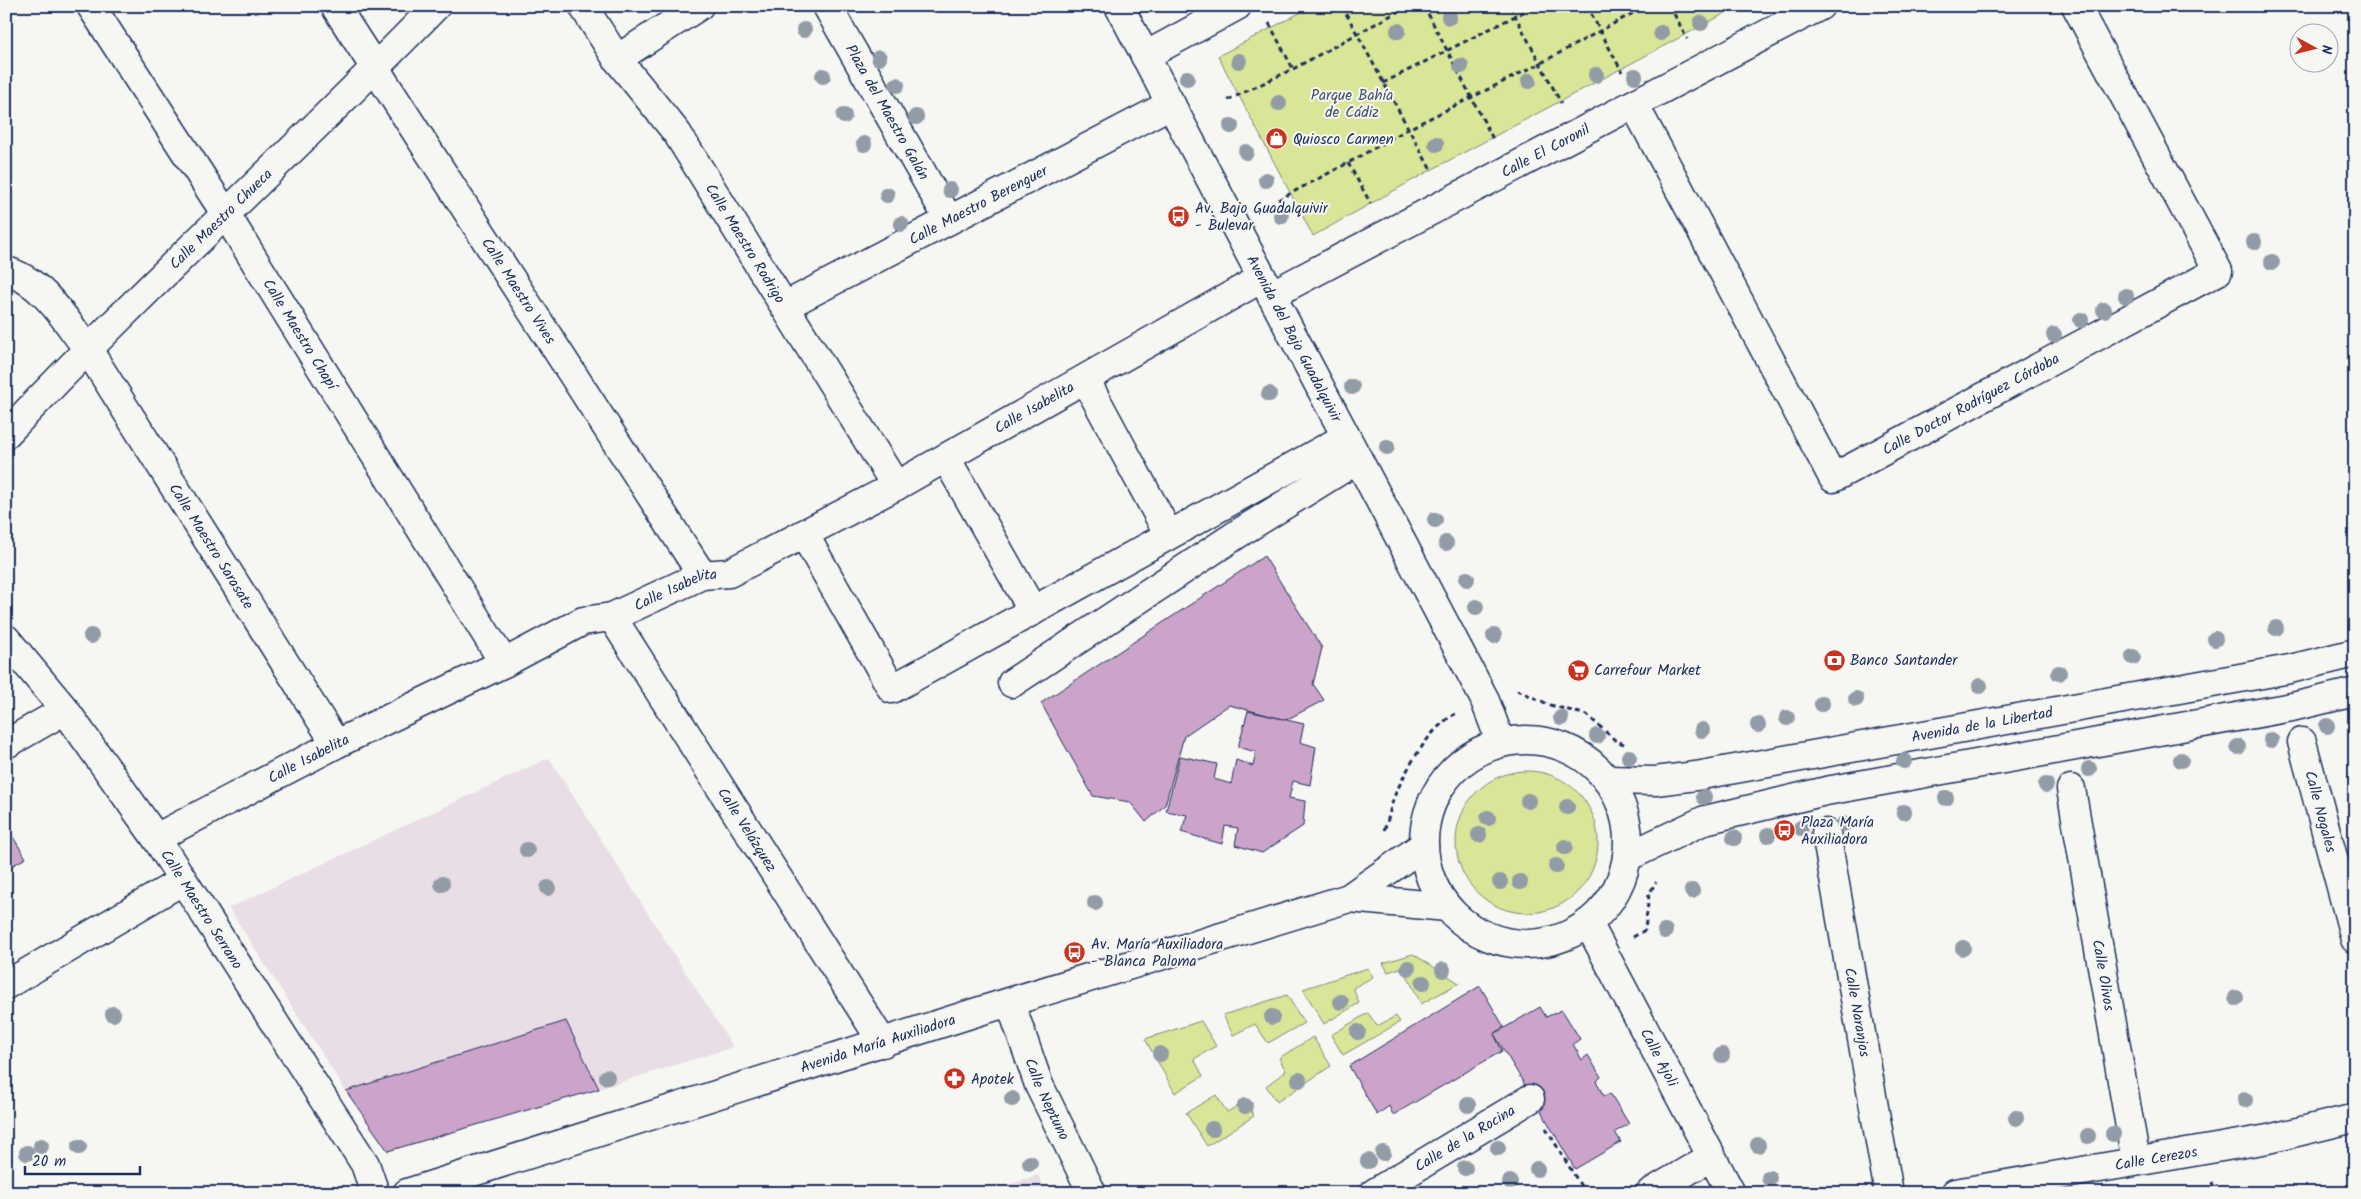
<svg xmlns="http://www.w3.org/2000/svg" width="2361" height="1199" viewBox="0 0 2361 1199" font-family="Kalam,sans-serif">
  <rect width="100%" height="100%" fill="#f6f6f2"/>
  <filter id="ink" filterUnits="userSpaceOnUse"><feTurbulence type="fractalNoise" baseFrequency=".02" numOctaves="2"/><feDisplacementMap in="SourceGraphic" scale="10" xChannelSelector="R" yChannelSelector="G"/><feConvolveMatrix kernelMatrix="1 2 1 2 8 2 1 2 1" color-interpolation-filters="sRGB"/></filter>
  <g filter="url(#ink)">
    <g fill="#e9dde6">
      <polygon points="549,758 733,1047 599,1089 566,1021 346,1091 229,908"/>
      <polygon points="1038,1175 1047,1193 983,1193"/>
    </g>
    <g fill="#d9e597" stroke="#7a8a7a">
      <polygon points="1313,6 1739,6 1431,170 1313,236 1218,56"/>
      <circle cx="1527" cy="842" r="71"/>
      <polygon points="1413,954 1459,983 1421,1004 1403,967 1388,972 1383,963"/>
      <polygon points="1368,968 1373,977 1353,988 1359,1003 1324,1024 1303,989"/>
      <polygon points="1287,995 1304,1023 1268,1043 1255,1024 1233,1035 1223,1015"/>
      <polygon points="1368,1013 1377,1026 1396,1016 1400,1022 1343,1055 1331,1035"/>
      <polygon points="1201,1021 1216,1046 1194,1059 1203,1076 1175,1093 1145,1039"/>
      <polygon points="1313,1037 1331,1066 1277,1102 1266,1086 1286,1071 1279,1058"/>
      <polygon points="1216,1095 1227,1112 1246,1101 1254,1116 1207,1146 1186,1113"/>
    </g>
    <g fill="#cca3c9" stroke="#1b2f5e">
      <polygon points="1264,556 1322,648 1313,684 1324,700 1286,720 1229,705 1184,736 1165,805 1146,822 1130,802 1093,796 1041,703"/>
      <polygon points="1248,711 1304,724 1300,742 1316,747 1310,785 1293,781 1289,798 1305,801 1303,826 1262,853 1235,845 1238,828 1225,826 1222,844 1181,832 1187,815 1166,811 1180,756 1217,764 1214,779 1231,784 1236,760 1253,766 1256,752 1238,747"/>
      <polygon points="6,826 26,858 6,869"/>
      <polygon points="1480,986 1504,1027 1494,1034 1502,1051 1393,1115 1389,1106 1377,1115 1349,1066"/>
      <polygon points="1540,1007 1546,1017 1562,1010 1580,1039 1573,1044 1582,1060 1588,1055 1601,1077 1596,1082 1604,1096 1610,1093 1629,1124 1615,1132 1621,1142 1575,1169 1541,1111 1544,1107 1537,1096 1531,1095 1494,1034"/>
      <polygon points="566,1021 599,1089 388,1151 346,1091"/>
    </g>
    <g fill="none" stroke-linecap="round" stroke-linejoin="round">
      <defs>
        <g id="street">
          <path id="s1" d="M91 6 225 213 504 663"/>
          <path id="s2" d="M335 6 702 575"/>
          <path id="s3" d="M583 6 617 59 677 133 896 486"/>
          <path id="s4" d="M827 6 949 220"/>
          <polyline points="1145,56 1237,6"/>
          <polyline points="617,59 699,6"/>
          <path id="s5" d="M1634 104 1833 478 2218 271 2076 6"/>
          <path id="s6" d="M6 271C43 281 65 320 87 348L336 744"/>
          <path id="s7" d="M1271 295 1820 6"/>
          <path id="s8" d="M785 306 1171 104"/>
          <polyline points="1085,379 1169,535"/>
          <polyline points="946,458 1033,611"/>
          <polyline points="804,534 892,689 1346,437"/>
          <path id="s9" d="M612 617 883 1043"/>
          <path id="s10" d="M6 639 65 710 156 838 365 1164 375 1193"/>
          <polyline points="1012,683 1239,533 1358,459"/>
          <path id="s11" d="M2302 742 2355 939"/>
          <polyline points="6,744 65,710"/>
          <path id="s12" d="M2071 789 2136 1161"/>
          <path id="s13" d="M1826 833 1889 1193"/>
          <path id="s14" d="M156 838 336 744 504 663 583 621 612 617 702 575 729 573 896 486 1262 278"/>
          <path id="s15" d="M1588 923 1731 1193"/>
          <polyline points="6,985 182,881"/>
          <path id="s16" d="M1374 1193 1530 1099"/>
          <polyline points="1650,1193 1711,1157"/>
          <path id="s17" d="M1955 1193 2268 1139 2355 1118"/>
        </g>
        <g id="secondary">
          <path id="s18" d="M1119 6 1484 698 1501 743"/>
          <path id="s19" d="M6 434C145 287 295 151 436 6"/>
          <circle cx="1526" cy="842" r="102"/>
          <path id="s20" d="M1607 780 1655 781 1696 776 2290 669 2355 653"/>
          <polyline points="1627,857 1705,820 1826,791 2292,707 2355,692"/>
          <polyline points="1349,898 1447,907"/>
          <path id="s21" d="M1010 1002 1039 1085 1092 1193"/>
          <path id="s22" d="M407 1193 980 1011 1349 898 1424 845"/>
        </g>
      </defs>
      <use href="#street" stroke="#1b2f5e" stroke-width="31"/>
      <use href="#secondary" stroke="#1b2f5e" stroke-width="31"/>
      <g stroke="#1b2f5e" stroke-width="3" stroke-dasharray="5 4" stroke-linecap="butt">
        <polyline points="1342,6 1432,172"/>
        <polyline points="1424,6 1494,141"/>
        <polyline points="1510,6 1561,103"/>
        <polyline points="1587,6 1622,72"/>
        <polyline points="1670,6 1687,39"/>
        <polyline points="1269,23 1293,69"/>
        <polyline points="1383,83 1535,6"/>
        <polyline points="1228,100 1293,69 1408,6"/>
        <polyline points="1348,163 1371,204"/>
        <polyline points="1278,200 1348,163 1408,129 1541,63 1646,6"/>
        <polyline points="1517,690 1550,705 1587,715 1615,740 1626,745"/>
        <path d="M1384 830C1389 819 1390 808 1394 797 1406 770 1428 729 1455 714"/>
        <polyline points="1633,937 1645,930 1649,894 1656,882"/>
        <polyline points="1546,1128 1585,1193"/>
        <polyline points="2212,1182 2215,1193"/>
      </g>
      <use href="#street" stroke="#f6f6f2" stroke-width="28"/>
      <use href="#secondary" stroke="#f6f6f2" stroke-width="28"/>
    </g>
    <g fill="#929ca7">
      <circle cx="1449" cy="17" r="8"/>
      <circle cx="1701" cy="23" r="8"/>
      <circle cx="804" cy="30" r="8"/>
      <circle cx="1398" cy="31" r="8"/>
      <circle cx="1661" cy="33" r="8"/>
      <circle cx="879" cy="58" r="8"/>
      <circle cx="1239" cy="61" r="8"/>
      <circle cx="1461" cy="66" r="8"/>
      <circle cx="1596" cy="75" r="8"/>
      <circle cx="823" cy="76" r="8"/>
      <circle cx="1635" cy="76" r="8"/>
      <circle cx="1187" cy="78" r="8"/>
      <circle cx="1529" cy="81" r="8"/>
      <circle cx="897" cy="85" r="8"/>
      <circle cx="1279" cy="103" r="8"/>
      <circle cx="844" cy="116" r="8"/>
      <circle cx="916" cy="117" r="8"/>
      <circle cx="1231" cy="126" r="8"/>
      <circle cx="864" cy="144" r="8"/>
      <circle cx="1436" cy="144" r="8"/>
      <circle cx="1246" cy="152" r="8"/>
      <circle cx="1266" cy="180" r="8"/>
      <circle cx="950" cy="190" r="8"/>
      <circle cx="887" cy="195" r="8"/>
      <circle cx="1281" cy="216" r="8"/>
      <circle cx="901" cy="224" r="8"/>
      <circle cx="2254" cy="242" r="8"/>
      <circle cx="2272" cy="262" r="8"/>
      <circle cx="2126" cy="296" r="8"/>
      <circle cx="2104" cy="310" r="8"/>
      <circle cx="2081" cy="320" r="8"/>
      <circle cx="2054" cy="335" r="8"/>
      <circle cx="1352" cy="387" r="8"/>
      <circle cx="1269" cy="394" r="8"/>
      <circle cx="1387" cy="447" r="8"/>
      <circle cx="1435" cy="520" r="8"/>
      <circle cx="1446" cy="543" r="8"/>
      <circle cx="1467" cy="579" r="8"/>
      <circle cx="1476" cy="607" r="8"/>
      <circle cx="2276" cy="628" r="8"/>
      <circle cx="91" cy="636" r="8"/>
      <circle cx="1494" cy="636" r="8"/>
      <circle cx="2215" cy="639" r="8"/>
      <circle cx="2133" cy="657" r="8"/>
      <circle cx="2059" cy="673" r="8"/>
      <circle cx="1980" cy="686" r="8"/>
      <circle cx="1856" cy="699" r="8"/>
      <circle cx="1822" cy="704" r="8"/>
      <circle cx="1561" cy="718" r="8"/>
      <circle cx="1787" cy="718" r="8"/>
      <circle cx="1758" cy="725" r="8"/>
      <circle cx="2327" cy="726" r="8"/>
      <circle cx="1702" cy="730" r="8"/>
      <circle cx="1597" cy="736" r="8"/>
      <circle cx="2271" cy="740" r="8"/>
      <circle cx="2238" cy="747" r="8"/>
      <circle cx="1629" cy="757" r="8"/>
      <circle cx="2181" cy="760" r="8"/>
      <circle cx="1904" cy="761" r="8"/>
      <circle cx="2089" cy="769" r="8"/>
      <circle cx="2046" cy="785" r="8"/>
      <circle cx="1704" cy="797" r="8"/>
      <circle cx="1946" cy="798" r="8"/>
      <circle cx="1528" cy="801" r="8"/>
      <circle cx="1567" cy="807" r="8"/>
      <circle cx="1904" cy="812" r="8"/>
      <circle cx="1488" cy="818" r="8"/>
      <circle cx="1844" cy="824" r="8"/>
      <circle cx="1801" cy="828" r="8"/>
      <circle cx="1479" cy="835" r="8"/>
      <circle cx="1768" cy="835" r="8"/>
      <circle cx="1734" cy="838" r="8"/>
      <circle cx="1565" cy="847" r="8"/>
      <circle cx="527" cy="850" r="8"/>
      <circle cx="1556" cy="866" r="8"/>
      <circle cx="1500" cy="882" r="8"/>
      <circle cx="1520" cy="882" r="8"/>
      <circle cx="442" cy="884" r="8"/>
      <circle cx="548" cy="888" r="8"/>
      <circle cx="1692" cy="891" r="8"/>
      <circle cx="1095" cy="903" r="8"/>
      <circle cx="1665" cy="931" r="8"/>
      <circle cx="1963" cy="948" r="8"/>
      <circle cx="1408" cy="968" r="8"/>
      <circle cx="1443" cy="970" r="8"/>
      <circle cx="1423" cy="983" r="8"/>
      <circle cx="2236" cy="998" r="8"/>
      <circle cx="1341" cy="1002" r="8"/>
      <circle cx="113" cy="1014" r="8"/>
      <circle cx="1272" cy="1017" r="8"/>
      <circle cx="1358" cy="1032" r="8"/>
      <circle cx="1160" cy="1054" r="8"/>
      <circle cx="1722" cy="1055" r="8"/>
      <circle cx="607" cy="1077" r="8"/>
      <circle cx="1299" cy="1080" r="8"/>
      <circle cx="1012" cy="1099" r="8"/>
      <circle cx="2245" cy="1100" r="8"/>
      <circle cx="1468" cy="1105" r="8"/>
      <circle cx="1245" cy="1106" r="8"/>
      <circle cx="2016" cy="1118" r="8"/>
      <circle cx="1212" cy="1129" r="8"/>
      <circle cx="2113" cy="1134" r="8"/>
      <circle cx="2088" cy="1136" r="8"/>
      <circle cx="1758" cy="1145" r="8"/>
      <circle cx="41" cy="1146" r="8"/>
      <circle cx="79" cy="1147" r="8"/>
      <circle cx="1498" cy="1148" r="8"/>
      <circle cx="27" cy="1153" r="8"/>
      <circle cx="1383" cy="1153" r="8"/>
      <circle cx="1368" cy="1161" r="8"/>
      <circle cx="1030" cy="1163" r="8"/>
      <circle cx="1465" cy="1168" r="8"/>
      <circle cx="1537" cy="1169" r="8"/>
      <circle cx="1769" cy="1178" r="8"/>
      <circle cx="1510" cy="1182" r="8"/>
    </g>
  </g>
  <defs>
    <symbol id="shop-disc" viewBox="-11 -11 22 22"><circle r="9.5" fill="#c8321e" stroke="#f6f6f2"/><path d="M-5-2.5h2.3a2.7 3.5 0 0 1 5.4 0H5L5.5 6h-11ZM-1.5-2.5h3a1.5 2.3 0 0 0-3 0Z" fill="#fff"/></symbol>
    <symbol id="bus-disc" viewBox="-11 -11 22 22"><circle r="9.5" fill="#c8321e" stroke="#f6f6f2"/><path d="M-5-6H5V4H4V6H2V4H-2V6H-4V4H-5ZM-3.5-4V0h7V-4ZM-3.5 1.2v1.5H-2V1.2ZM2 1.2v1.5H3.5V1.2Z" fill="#fff"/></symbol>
    <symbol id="bank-disc" viewBox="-11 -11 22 22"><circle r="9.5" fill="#c8321e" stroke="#f6f6f2"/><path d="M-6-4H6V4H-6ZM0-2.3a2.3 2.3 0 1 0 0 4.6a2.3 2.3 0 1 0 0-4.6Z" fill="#fff"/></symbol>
    <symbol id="supermarket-disc" viewBox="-11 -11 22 22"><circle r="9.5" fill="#c8321e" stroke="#f6f6f2"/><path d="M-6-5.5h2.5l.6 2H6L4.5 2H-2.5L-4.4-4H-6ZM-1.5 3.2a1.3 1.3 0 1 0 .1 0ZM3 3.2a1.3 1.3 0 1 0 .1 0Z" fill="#fff"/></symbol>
    <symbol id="pharmacy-disc" viewBox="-11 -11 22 22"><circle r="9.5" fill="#c8321e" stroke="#f6f6f2"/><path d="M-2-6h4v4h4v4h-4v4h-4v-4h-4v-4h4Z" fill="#fff"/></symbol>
  </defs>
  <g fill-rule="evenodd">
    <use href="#shop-disc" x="1264" y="126" width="25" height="25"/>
    <use href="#bus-disc" x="1166" y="204" width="25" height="25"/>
    <use href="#bank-disc" x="1822" y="648" width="25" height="25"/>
    <use href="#supermarket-disc" x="1566" y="658" width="25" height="25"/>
    <use href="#bus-disc" x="1772" y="818" width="25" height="25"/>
    <use href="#bus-disc" x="1062" y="940" width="25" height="25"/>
    <use href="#pharmacy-disc" x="942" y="1066" width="25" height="25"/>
  </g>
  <g text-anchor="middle" stroke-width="4" stroke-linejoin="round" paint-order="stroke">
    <g font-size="15" fill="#415369" stroke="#f6f6f2">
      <text x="1352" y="100">Parque Bahía<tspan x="1352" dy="17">de Cádiz</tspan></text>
    </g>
    <g font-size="15" fill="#1b2f5e" stroke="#f6f6f2">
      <text dy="5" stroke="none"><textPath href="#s4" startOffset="122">Plaza del Maestro Galán</textPath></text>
      <text dy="5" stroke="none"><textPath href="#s7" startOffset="310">Calle El Coronil</textPath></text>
      <text dy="5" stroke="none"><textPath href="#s8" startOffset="218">Calle Maestro Berenguer</textPath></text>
      <text dy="5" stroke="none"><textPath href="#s19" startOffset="304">Calle Maestro Chueca</textPath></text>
      <text dy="5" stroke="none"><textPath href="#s3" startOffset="288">Calle Maestro Rodrigo</textPath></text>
      <text dy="5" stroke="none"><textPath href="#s2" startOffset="339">Calle Maestro Vives</textPath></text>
      <text dy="5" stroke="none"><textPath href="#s1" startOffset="389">Calle Maestro Chapí</textPath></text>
      <text dy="5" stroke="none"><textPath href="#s18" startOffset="376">Avenida del Bajo Guadalquivir</textPath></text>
      <text dy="5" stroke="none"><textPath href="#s5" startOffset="580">Calle Doctor Rodríguez Córdoba</textPath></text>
      <text dy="5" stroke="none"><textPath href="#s14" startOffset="982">Calle Isabelita</textPath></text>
      <text dy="5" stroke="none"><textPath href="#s6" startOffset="348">Calle Maestro Sarasate</textPath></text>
      <text dy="5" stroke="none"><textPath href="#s14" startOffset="578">Calle Isabelita</textPath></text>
      <text dy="5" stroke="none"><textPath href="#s20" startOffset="380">Avenida de la Libertad</textPath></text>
      <text dy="5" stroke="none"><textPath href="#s14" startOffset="172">Calle Isabelita</textPath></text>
      <text dy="5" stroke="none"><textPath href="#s11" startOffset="72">Calle Nogales</textPath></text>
      <text dy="5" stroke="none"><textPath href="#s9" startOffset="252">Calle Velázquez</textPath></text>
      <text dy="5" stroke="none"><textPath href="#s10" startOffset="334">Calle Maestro Serrano</textPath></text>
      <text dy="5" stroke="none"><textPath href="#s12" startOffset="189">Calle Olivos</textPath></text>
      <text dy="5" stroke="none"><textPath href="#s13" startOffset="182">Calle Naranjos</textPath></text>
      <text dy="5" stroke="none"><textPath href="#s22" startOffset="494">Avenida María Auxiliadora</textPath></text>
      <text dy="5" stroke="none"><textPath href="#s15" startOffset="152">Calle Ajoli</textPath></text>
      <text dy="5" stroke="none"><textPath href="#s21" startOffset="104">Calle Neptuno</textPath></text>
      <text dy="5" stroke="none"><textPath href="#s16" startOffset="106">Calle de la Rocina</textPath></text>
      <text dy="5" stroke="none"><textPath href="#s17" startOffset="204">Calle Cerezos</textPath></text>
    </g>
    <g font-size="15" fill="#1b2f5e" stroke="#f6f6f2" text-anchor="start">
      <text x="1293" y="144">Quiosco Carmen</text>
      <text x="1195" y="213">Av. Bajo Guadalquivir<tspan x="1195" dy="17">- Bulevar</tspan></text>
      <text x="1850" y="665">Banco Santander</text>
      <text x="1594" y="675">Carrefour Market</text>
      <text x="1801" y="827">Plaza María<tspan x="1801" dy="17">Auxiliadora</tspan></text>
      <text x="1091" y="949">Av. María Auxiliadora<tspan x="1091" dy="17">- Blanca Paloma</tspan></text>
      <text x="971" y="1084">Apotek</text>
    </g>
  </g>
  <rect width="2361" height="1199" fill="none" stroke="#f6f6f2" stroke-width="25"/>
  <rect x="12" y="12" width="2336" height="1174" fill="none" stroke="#1b2f5e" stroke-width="2" filter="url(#ink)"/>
  <g transform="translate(2314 48) rotate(97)"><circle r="24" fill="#f6f6f2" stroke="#9ea6b7"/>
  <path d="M0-4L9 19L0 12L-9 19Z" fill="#c8321e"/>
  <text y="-8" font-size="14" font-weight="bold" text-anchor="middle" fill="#1b2f5e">N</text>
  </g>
  <path d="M25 1166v8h115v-8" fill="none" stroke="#1b2f5e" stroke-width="2.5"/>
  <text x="32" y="1166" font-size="15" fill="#1b2f5e" stroke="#f6f6f2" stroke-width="4" paint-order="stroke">20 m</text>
</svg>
